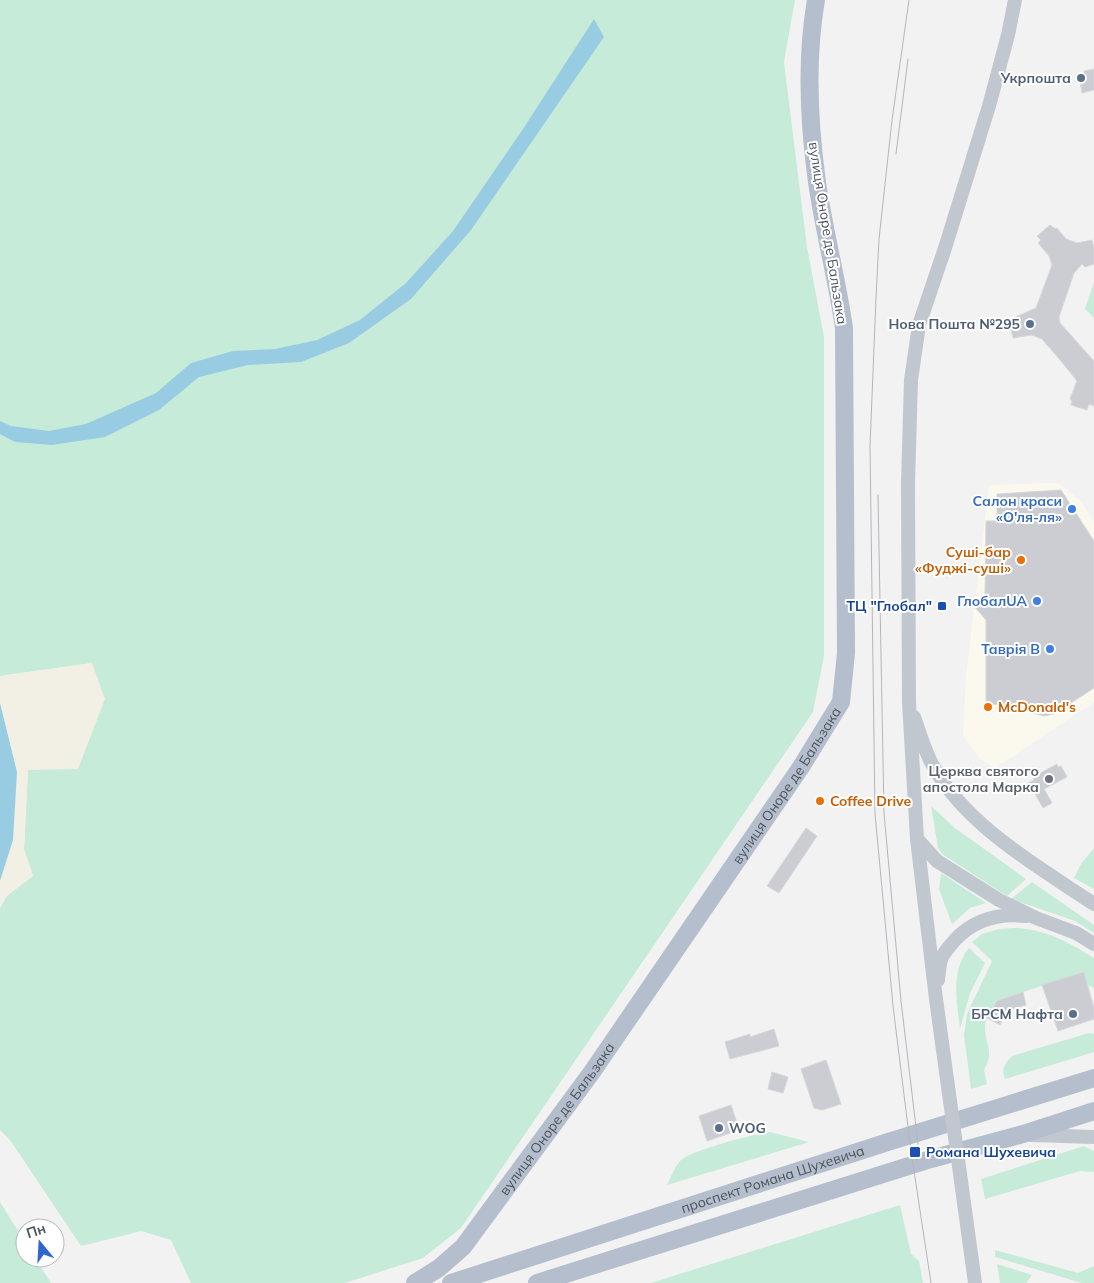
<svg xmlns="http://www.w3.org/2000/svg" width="1094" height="1283" viewBox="0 0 1094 1283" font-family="Mulish,sans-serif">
  <rect width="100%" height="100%" fill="#f3f2f2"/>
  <polygon fill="#fbf8ee" points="1058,483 1080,500 1094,523 1094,702 995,768 980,759 963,735 966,676 989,485"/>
  <g fill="#c6ebd8">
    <polygon points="0,0 795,0 784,62 807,247 824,337 824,656 813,712 461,1228 423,1258 345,1283 191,1283 171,1240 141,1231 81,1246 10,1140 0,1130 0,908 6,896 33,876 24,849 28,770 92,663 0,676"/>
    <polygon points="1094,282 1094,318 1085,309"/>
    <polygon points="931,806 955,828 1026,879 1007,896 942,854 938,848"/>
    <polygon points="1094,848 1094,889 1074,878 1081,864"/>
    <polygon points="941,873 986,903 970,908 952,924 939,889"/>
    <polygon points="1032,882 1094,925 1094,933 1075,921 1011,899"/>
    <path d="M999 929C1007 929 1017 927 1026 929 1050 932 1074 945 1094 958V988L1088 985 1083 972 997 1001C992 1008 985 1018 985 1027 985 1047 995 1049 984 1070L987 1084 971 1089 964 1035 967 1014 992 961 972 942 982 934Z"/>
    <path d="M969 948 985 963 970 993 960 1029C957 1001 950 972 969 948Z"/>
    <path d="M1089 1033 1094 1034V1052L1005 1079C1001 1069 1005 1063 1012 1056Z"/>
    <path d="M770 1132 809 1142 667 1185C671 1177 674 1168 680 1161 691 1150 752 1135 770 1132Z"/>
    <polygon points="1084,1146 1094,1151 1094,1172 1080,1171 985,1199 981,1179"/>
    <polygon points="0,1202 25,1242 25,1258 35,1258 51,1283 0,1283"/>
    <polygon points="900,1205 911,1254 919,1261 923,1283 651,1283"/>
    <polygon points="995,1250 1078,1273 1094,1266 1094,1283 1082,1283 995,1257"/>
    <polygon points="997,1264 1032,1275 1026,1283 1000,1283"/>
  </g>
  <polygon fill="#f2efe5" points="92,663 105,699 78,769 28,770 24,849 33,876 7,896 0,908 0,881 13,840 17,772 0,703 0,676"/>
  <g fill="#98cce3">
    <polygon points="594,19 604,37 471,230 411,299 349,343 301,362 248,365 199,377 159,410 105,437 52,445 15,442 0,434 0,421 11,426 49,431 86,424 156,393 191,363 233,351 275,349 317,340 360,320 406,283 453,231 523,129"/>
    <polygon points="0,703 17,772 13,840 0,881"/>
  </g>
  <g fill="#cccdd3" stroke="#d6d7dc">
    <polygon points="1094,69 1094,90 1082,93 1079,75 1084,74 1084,71"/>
    <polygon points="1050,225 1055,229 1057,228 1066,239 1077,243 1092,240 1094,248 1094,264 1085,267 1082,264 1074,273 1059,317 1060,323 1094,361 1094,406 1089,404 1087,410 1071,405 1072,401 1070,399 1077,381 1061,361 1042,339 1032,335 1013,338 1009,320 1036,308 1052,265 1049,256 1038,243 1041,240 1037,236"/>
    <polygon points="1061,490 1094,541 1094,688 1054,714 1044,716 1033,713 1029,706 986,704 986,620 974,606 985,596 986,521 997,521 997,494"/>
    <polygon points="1057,764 1058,767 1061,766 1067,777 1044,789 1052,803 1043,808 1034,792 1031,793 1026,784 1034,780 1033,777"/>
    <polygon points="806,828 817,836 779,893 767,886"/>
    <polygon points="1084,972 1094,1008 1094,1019 1058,1031 1042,985"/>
    <polygon points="1023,992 1026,1005 1006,1011 1000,1025 987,1018 997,1001"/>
    <polygon points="774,1029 779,1046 730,1059 725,1042 750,1034 750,1037"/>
    <polygon points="826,1060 841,1104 822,1110 814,1108 801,1069"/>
    <polygon points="772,1072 788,1077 783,1093 768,1089"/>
    <polygon points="731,1105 737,1123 733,1132 707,1141 699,1116"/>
  </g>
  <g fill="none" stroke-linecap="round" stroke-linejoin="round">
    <g stroke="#c1c7ce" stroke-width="14">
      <path d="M914 717C920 733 924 749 932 764 965 825 1037 866 1094 904"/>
      <polyline points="917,839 937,861 999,900 1036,918 1076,933 1094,944"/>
      <path d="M938 980C939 973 939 964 942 957 945 951 950 946 954 941 973 920 997 913 1026 916"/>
      <polyline points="936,999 917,839 909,702 908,483 911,380 919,325 945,248 989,106 1008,35 1015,0"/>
      <polyline points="1031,1135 1094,1137"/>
    </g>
    <g stroke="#b5becc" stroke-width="18">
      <path id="s1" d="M415 1283 439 1268 463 1247 592 1072 801 767 841 702 846 653 844 328C837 279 824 231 817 182 809 124 806 57 816 0"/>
      <path id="s2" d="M451 1283 888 1142 1094 1078"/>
      <polyline points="537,1283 931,1159 1023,1134 1094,1111"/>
    </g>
    <g stroke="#b4b6bb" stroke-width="1">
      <polyline points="909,0 892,120 879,239 876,298 870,446 875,814 893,1006 911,1151 931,1283"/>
      <polyline points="896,154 908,59"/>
      <polyline points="878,495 884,813 901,1001 918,1144"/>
    </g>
    <polyline stroke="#c1c7ce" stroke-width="14" points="936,999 975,1283"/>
  </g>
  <g fill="#5c6f8a" stroke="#fff" stroke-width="2">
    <circle cx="1081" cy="78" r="5"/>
    <circle cx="1030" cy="324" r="5"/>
    <circle cx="1073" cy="1014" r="5"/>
    <circle cx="719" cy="1128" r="5"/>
  </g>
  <g fill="#3f7fe0" stroke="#fff" stroke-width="2">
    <circle cx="1072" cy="509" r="5"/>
    <circle cx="1037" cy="601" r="5"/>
    <circle cx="1050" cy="649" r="5"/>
  </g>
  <g fill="#e8710a" stroke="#fff" stroke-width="2">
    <circle cx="1021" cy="560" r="5"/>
    <circle cx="988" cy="707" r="5"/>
    <circle cx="820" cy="801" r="5"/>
  </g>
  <g fill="#1a4fb4" stroke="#fff" stroke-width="2">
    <rect x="937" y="601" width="10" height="10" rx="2.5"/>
    <rect x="909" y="1146" width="12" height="12" rx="2.5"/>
  </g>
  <circle fill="#6b7280" stroke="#fff" stroke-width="2" cx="1049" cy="779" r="5"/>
  <g text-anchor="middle" stroke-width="4" stroke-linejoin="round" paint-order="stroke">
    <g font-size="14" font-weight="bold" fill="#4e5e75" stroke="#fff" text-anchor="end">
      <text x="1071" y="83">Укрпошта</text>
      <text x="1020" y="329">Нова Пошта №295</text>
      <text x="1063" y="1019">БРСМ Нафта</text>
      <text x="729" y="1133" text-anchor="start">WOG</text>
    </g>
    <g font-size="14" fill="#4b535d" stroke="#fff">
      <text transform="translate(828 233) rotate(81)" y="5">вулиця Оноре де Бальзака</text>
      <text dy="5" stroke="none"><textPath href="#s1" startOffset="624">вулиця Оноре де Бальзака</textPath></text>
      <text dy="5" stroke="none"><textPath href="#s1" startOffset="219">вулиця Оноре де Бальзака</textPath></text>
      <text dy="5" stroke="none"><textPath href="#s2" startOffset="338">проспект Романа Шухевича</textPath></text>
    </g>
    <g font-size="14" font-weight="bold" fill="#366cbe" stroke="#fff" text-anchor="end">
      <text x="1062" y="506">Салон краси<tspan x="1062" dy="16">«О'ля-ля»</tspan></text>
      <text x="1027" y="606">ГлобалUA</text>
      <text x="1040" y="654">Таврія В</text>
    </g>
    <g font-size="14" font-weight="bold" fill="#c56008" stroke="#fff" text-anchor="start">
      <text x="1011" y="557" text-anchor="end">Суші-бар<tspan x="1011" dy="16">«Фуджі-суші»</tspan></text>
      <text x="998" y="712">McDonald's</text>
      <text x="830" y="806">Coffee Drive</text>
    </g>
    <g font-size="14" font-weight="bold" fill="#164399" stroke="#fff" text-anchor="end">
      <text x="932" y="611">ТЦ "Глобал"</text>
      <text x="926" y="1157" text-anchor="start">Романа Шухевича</text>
    </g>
    <g font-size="14" font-weight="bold" fill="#5b616d" stroke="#fff" text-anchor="end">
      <text x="1039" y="776">Церква святого<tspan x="1039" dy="16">апостола Марка</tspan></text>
    </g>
  </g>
  <g transform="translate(40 1243) rotate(342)"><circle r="24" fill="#ffffff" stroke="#b7babe"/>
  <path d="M0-4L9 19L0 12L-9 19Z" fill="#2f65d0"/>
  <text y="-8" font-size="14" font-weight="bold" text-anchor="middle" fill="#4b535d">Пн</text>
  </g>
</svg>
